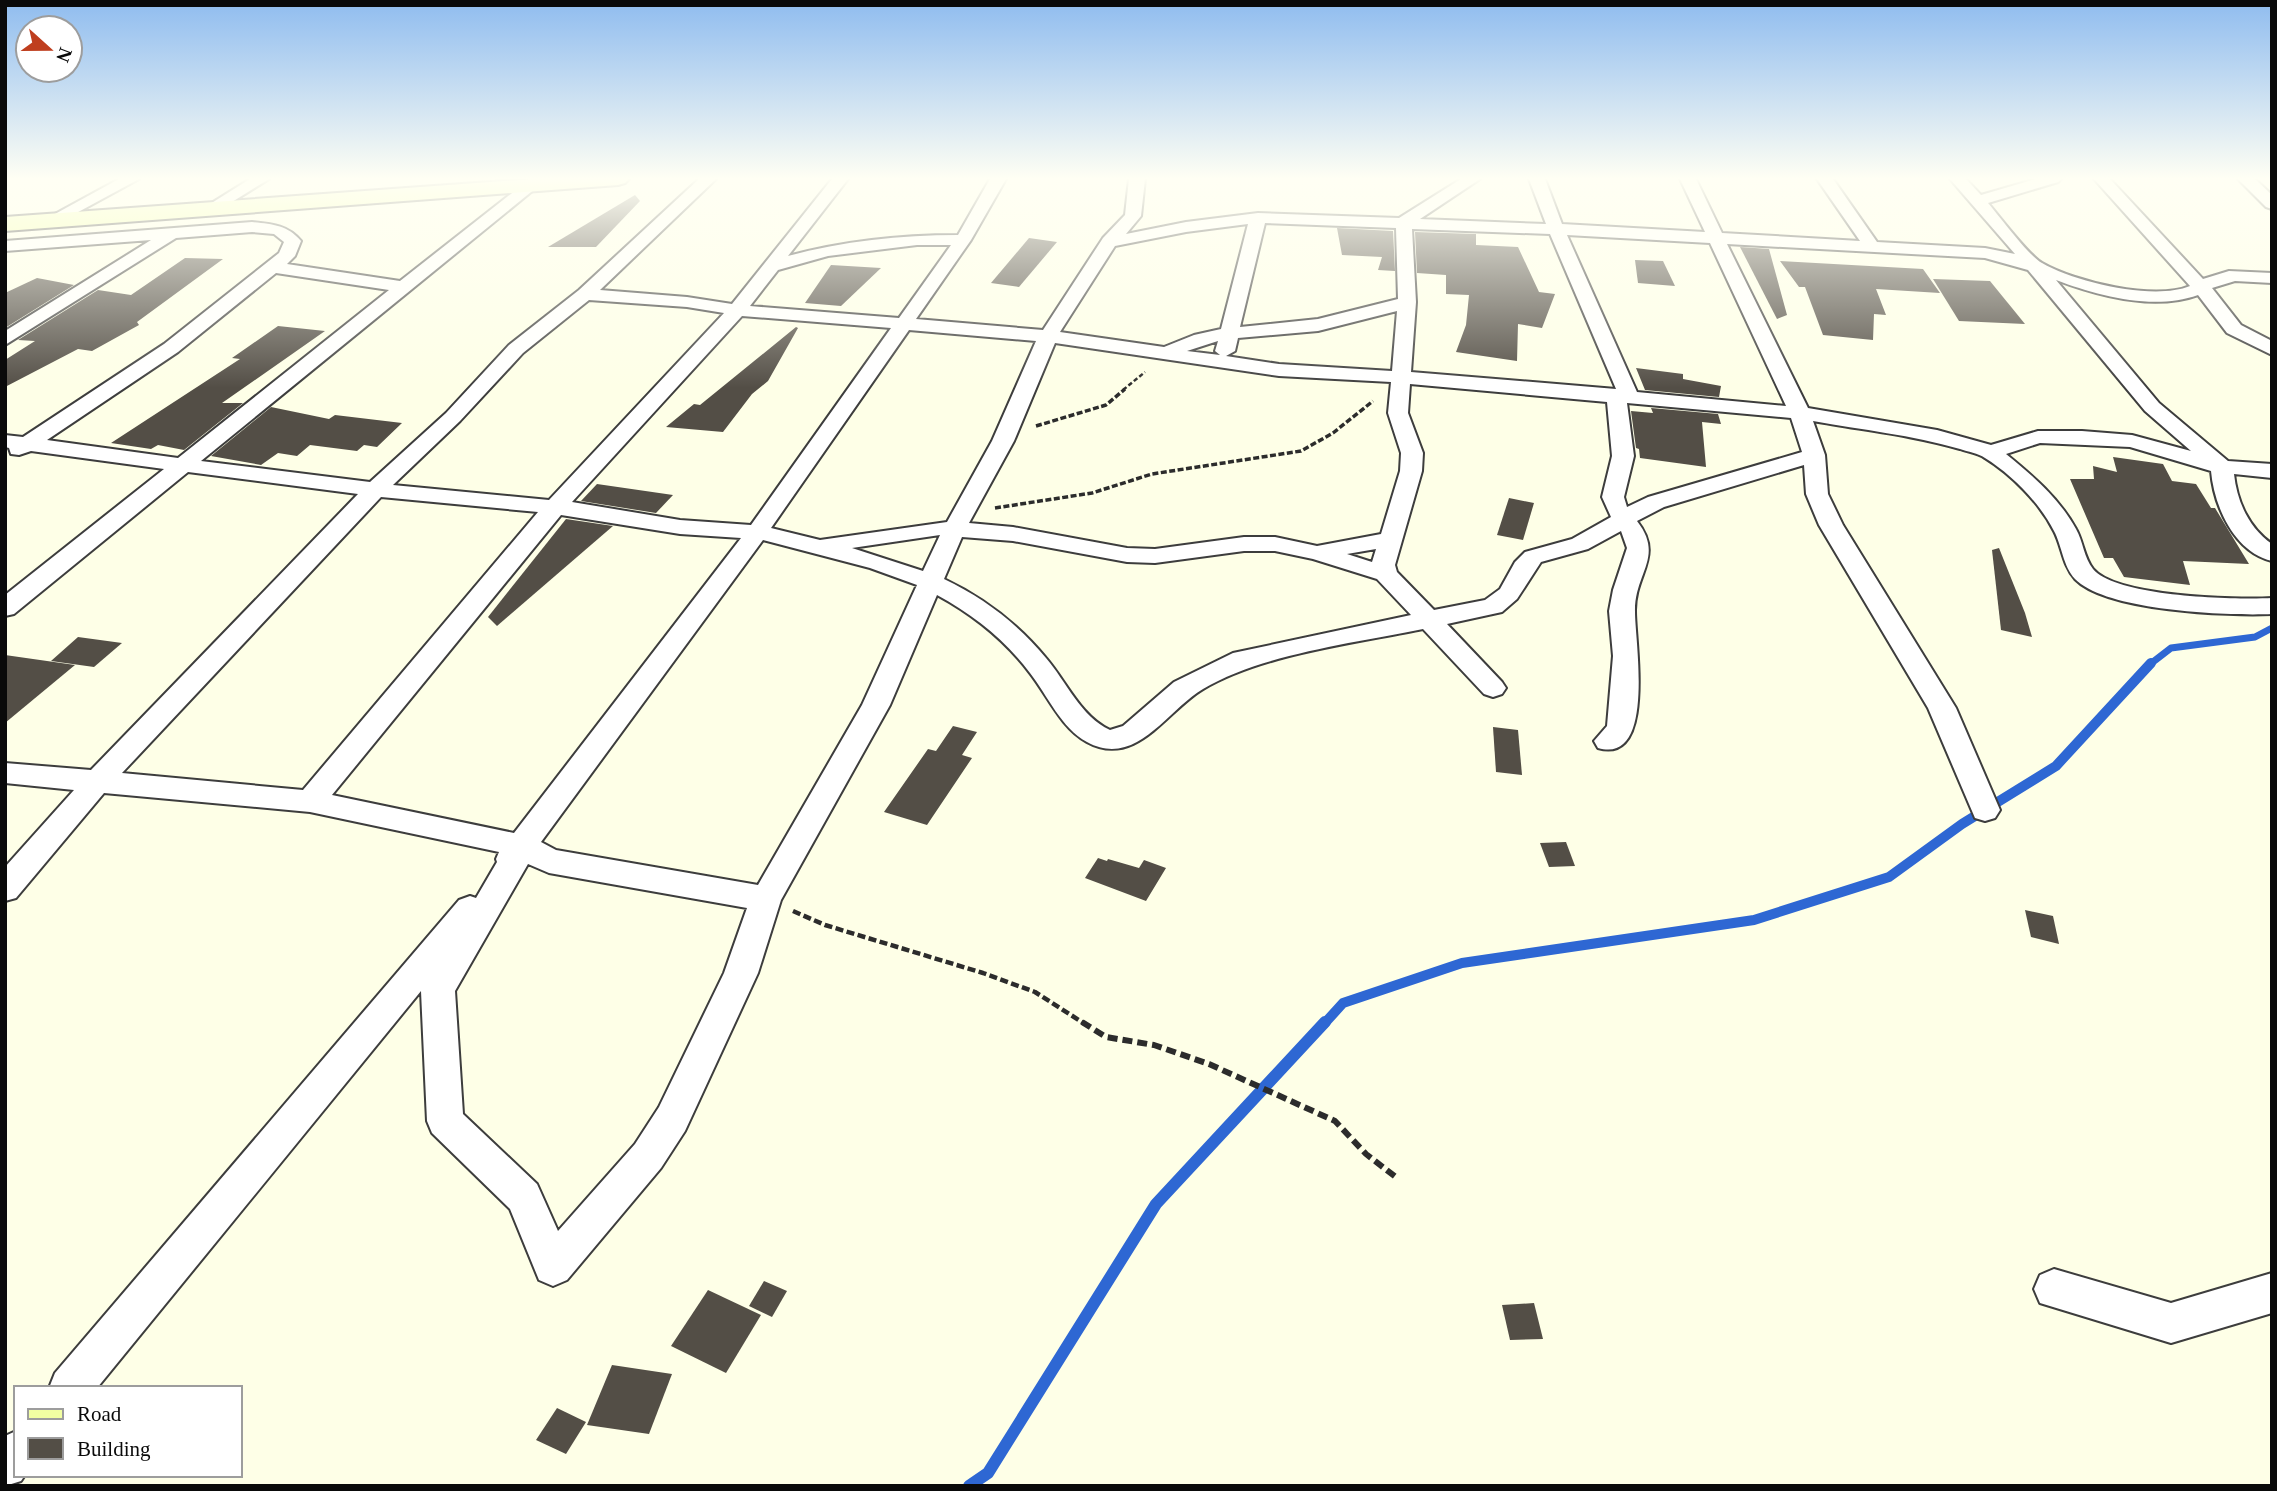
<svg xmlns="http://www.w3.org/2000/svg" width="2277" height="1491" viewBox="0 0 2277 1491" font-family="'Times New Roman',serif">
  <rect width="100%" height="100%" fill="#feffe7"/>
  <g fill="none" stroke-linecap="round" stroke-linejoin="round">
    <polyline stroke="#2e67d3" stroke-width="7" points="2149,665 2171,648 2255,637 2272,628"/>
    <polyline stroke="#2e67d3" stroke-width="10" points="1324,1024 1343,1003 1462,963 1754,920 1889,877 1962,824 2056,766 2151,663"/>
    <polyline stroke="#2e67d3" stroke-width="12" points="969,1486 988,1473 1156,1204 1325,1022"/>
  </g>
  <g fill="#534e46">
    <polygon points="635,195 640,201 596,247 548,247"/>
    <polygon points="1337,228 1393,231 1395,271 1378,270 1382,257 1342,255"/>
    <polygon points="1415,232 1476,234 1476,245 1518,247 1539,292 1555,294 1542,328 1518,324 1517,361 1456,352 1466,325 1469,295 1446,294 1446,275 1417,273"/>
    <polygon points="1029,238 1057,242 1019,287 991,283"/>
    <polygon points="1740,247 1769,249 1787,315 1777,319"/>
    <polygon points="185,258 223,259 137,322 139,325 92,351 78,349 5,387 5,360 35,341 18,340 98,290 131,295"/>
    <polygon points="1635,260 1663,261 1675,286 1638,283"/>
    <polygon points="1780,261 1923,269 1940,293 1876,289 1886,315 1874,314 1873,340 1823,335 1805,287 1799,287"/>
    <polygon points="831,265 881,268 841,306 805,303"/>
    <polygon points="37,278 74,285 5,328 5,293"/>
    <polygon points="1933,279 1990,281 2025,324 1959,321"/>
    <polygon points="278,326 325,331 222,403 243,403 184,450 158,445 151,449 111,443 240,359 232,358"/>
    <polygon points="796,327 798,328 768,381 752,394 723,432 666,427 694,404 700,405"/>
    <polygon points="1636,368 1683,374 1683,379 1721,386 1719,397 1645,390"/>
    <polygon points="271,407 329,419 335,415 402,423 377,447 364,445 357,451 310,445 297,456 278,453 261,465 211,456"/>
    <polygon points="1651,408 1718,414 1721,424 1702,422 1706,467 1640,458 1639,449 1636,448 1631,411 1653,413"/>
    <polygon points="2113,457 2163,464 2172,481 2196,484 2211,508 2215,508 2249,564 2183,561 2190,585 2124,577 2113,558 2104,558 2070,479 2094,479 2093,466 2117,472"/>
    <polygon points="597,484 673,495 656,513 581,501"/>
    <polygon points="1509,498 1534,503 1523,540 1497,535"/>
    <polygon points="566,519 613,526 497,626 488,617"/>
    <polygon points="1999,548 2025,613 2032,637 2001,630 1992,550"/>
    <polygon points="78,637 122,643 94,667 51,661"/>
    <polygon points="5,655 75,665 5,723"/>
    <polygon points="953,726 977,732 962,755 972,758 927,825 884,812 928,749 936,751"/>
    <polygon points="1493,727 1518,730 1522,775 1496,772"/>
    <polygon points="1566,842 1575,866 1549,867 1540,843"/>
    <polygon points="1098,858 1107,861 1108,859 1139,868 1144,860 1166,868 1146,901 1085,878"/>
    <polygon points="2025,910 2053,916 2059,944 2031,937"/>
    <polygon points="764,1281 787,1291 772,1317 749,1306"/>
    <polygon points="708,1290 761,1315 726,1373 671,1346"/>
    <polygon points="1534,1303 1543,1339 1510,1340 1502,1305"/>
    <polygon points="612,1365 672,1374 649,1434 587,1425"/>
    <polygon points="557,1408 586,1422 566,1454 536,1440"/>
  </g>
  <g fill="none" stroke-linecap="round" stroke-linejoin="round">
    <defs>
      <g id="minor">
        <polygon points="119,179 139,179 58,223 52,225 44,220"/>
        <polygon points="250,179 269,179 216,212 204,212 202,209"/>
        <path d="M699 179H716L600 290 687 297 732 304 832 179H848L788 256C843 241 900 235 958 235L990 179H1006L971 240 916 319 1043 330 1103 238 1125 215 1129 179H1145L1141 216 1126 234 1186 222 1258 213 1399 218 1461 179H1480L1420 219 1546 224 1529 179H1545L1562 224 1705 232 1680 179H1696L1722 233 1860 241 1817 179H1833L1877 242 1985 248 2015 254 1950 179H1966L1981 195 2036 179H2061L2058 182 1988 203C2000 217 2028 255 2042 263 2075 282 2154 301 2190 286L2094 179H2110L2203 279 2229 271 2272 273V283L2235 281 2212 288 2241 325 2272 341V355L2227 333 2198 295C2154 311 2098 296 2056 280L2159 403 2228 461 2272 464V478L2234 474C2237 502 2249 528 2272 544V561C2234 552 2214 506 2211 471L2130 447 2040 443 2006 454C2033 476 2059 498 2076 529 2083 541 2084 558 2093 569 2116 597 2236 600 2272 598V614C2228 616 2106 611 2075 579 2063 566 2062 546 2054 531 2040 503 2011 474 1985 458 1978 453 1968 452 1960 449 1912 435 1862 430 1813 421L1825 455 1828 494 1843 525 1956 708 2000 810 1995 818 1985 821 1975 818 1928 708 1819 525 1806 494 1804 465 1664 507 1637 521C1665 557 1634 573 1635 612 1635 642 1656 765 1598 748L1594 741 1607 726 1613 656 1609 611 1613 590 1627 548 1621 531 1588 549 1541 562 1517 599 1502 612 1447 624 1502 682 1506 688 1502 694 1493 697 1484 694 1423 629C1355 643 1262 654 1203 689 1167 710 1136 769 1087 742 1061 728 1048 696 1030 673 1005 640 974 615 937 595L890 705 781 900 758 973 685 1131 661 1168 567 1280 553 1286 539 1280 510 1209 432 1133 427 1121 421 991 97 1388H49L55 1373 459 900 470 896 476 898 497 862 496 859 499 852 310 812 104 793 16 898 5 901V867L74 790 5 783V763L91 770 358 494 188 472 14 614 5 616V595L164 469 31 451 19 455 11 454 9 448 5 447V435L23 437 164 344 279 253 284 242 274 234 252 232 176 238 5 345V331L151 240 5 251V241L252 222C272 224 288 225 301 241L295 256 287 264 400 281 526 182H536L539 185 536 188 201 461 370 482 446 413 509 345 579 290ZM1265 223 1396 228 1398 299 1318 319 1240 327ZM1248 224 1221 329 1194 335 1164 347 1060 332 1115 246 1186 232ZM1412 229 1550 234 1616 389 1411 372 1416 302ZM1567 235 1710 243 1786 406 1637 392ZM1727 244 1985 258 2028 270 2145 411 2191 451 2132 435 2082 431H2038L1991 445 1937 430 1808 408ZM917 245H951L899 318 750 306 778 270 828 256ZM276 273 389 290 178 458 47 440 178 352ZM589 300 687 307 724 313 549 500 393 485 460 421 523 353ZM1397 311 1392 371 1279 364 1226 356 1235 351 1238 338 1318 331ZM742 316 891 328 751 525 680 520 572 502ZM909 330 1036 341 992 441 947 522 820 540 771 528ZM1218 341 1215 351 1220 355 1187 351ZM1055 343 1279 376 1391 382 1388 413 1401 453 1400 471 1381 534 1317 546 1275 537H1244L1155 549 1127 548 1013 527 969 523 1014 441ZM1410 384 1607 402 1612 456 1602 497 1611 517 1572 539 1525 552 1515 562 1500 589 1485 600 1434 610 1397 572 1395 565 1422 471 1423 453 1408 413ZM1627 403 1791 418 1802 452 1648 497 1627 507 1624 497 1634 456ZM381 497 538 512 303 790 122 773ZM561 515 680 534 741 538 514 833 332 795ZM940 535 923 571 852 548ZM962 537 1013 541 1127 562 1155 563 1244 551H1275L1313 559 1377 579 1411 615 1233 653 1174 682 1123 726 1110 730C1081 717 1066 681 1046 658 1018 624 984 598 944 579ZM763 540 870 568 917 585 862 705 758 885 556 850 541 842ZM1376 549 1372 562 1347 554ZM528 864 549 873 747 908 724 973 659 1107 635 1144 558 1231 537 1184 463 1114 455 991Z"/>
        <polygon points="2238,179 2255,179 2272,195 2272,209 2266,207"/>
        <polygon points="2054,1269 2171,1303 2272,1273 2272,1313 2171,1343 2040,1303 2034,1289 2040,1275"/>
        <polygon points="16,1431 16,1475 25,1475 21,1481 5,1486 5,1436"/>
      </g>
      <polygon id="secondary" points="532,179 629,179 625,183 618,185 5,231 5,217"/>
    </defs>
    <use href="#minor" stroke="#3d3d3d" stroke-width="4"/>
    <use href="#secondary" stroke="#2c2c2c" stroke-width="4"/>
    <polyline stroke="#2c2c2c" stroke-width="2.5" stroke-dasharray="4.5 2.5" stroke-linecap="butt" points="1123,390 1145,372"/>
    <g stroke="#2c2c2c" stroke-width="3.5" stroke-dasharray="6 2.5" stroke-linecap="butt">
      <polyline points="1036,426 1106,405 1125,389"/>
      <polyline points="995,508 1092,493 1152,474 1301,451 1333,433 1373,401"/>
    </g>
    <polyline stroke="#2c2c2c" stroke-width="4.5" stroke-dasharray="8 3.5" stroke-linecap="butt" points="793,911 825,925 983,973 1035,992 1085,1024"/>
    <polyline stroke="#2c2c2c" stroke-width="6" stroke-dasharray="10 5" stroke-linecap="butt" points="1082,1022 1106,1037 1154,1045 1209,1064 1335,1121 1366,1154 1397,1178"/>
    <use href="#minor" fill="#fff" fill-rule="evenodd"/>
    <use href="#secondary" fill="#f2ffa2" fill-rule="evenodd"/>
  </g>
  <linearGradient id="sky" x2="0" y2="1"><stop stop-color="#8fbcef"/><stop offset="0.46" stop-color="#fffff4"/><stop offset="1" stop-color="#fffff4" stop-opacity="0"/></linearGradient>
  <rect width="2277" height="388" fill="url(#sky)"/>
  <rect width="2277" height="1491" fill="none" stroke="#0a0a0a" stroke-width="14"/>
  <rect x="14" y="1386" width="228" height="91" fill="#ffffff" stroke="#9d9d9d" stroke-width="2"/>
  <rect x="28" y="1409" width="35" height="10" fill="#f2ffa2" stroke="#9d9d9d" stroke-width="2"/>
  <text x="77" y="1421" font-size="21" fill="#0a0a0a">Road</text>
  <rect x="28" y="1438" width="35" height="21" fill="#534e46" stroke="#9d9d9d" stroke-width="2"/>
  <text x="77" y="1456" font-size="21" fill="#0a0a0a">Building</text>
  <g transform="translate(49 49) rotate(111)"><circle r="33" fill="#ffffff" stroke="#9d9d9d" stroke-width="2"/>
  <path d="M0-5L12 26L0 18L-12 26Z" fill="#bf3e1e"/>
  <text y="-10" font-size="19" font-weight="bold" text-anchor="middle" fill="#0a0a0a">N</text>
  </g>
</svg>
